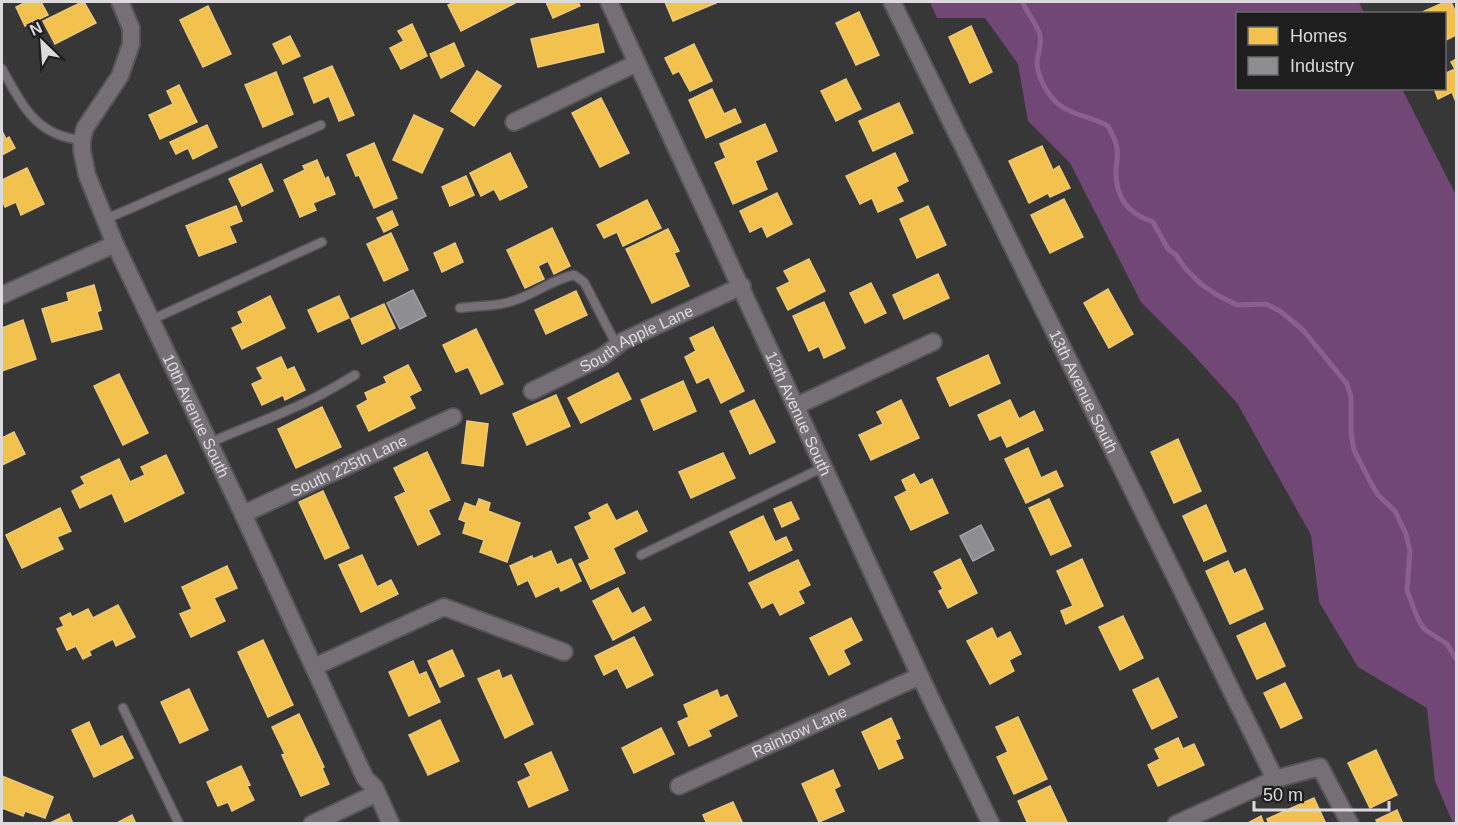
<svg xmlns="http://www.w3.org/2000/svg" width="1458" height="825" viewBox="0 0 1458 825" font-family="Helvetica,sans-serif">
  <rect width="100%" height="100%" fill="#383738"/>
  <polygon fill="#714875" points="930,2 1359,2 1364,13 1238,14 1238,88 1402,89 1456,195 1456,823 1453,823 1435,781 1427,708 1358,667 1319,602 1311,535 1237,403 1189,350 1141,302 1070,163 1028,121 1018,64 985,18 937,18"/>
  <g fill="#f2c14e" stroke="#ebc879" stroke-width="1.5">
    <polygon points="26,2 41,2 48,15 25,26 16,7"/>
    <polygon points="82,2 84,2 96,23 55,44 43,21"/>
    <polygon points="454,2 514,2 515,3 461,31 448,5"/>
    <polygon points="546,2 578,2 580,6 553,18"/>
    <polygon points="665,2 715,2 716,3 673,21"/>
    <polygon points="1445,2 1451,2 1456,13 1456,35 1444,41 1444,14 1418,14"/>
    <polygon points="208,6 231,54 203,67 180,20"/>
    <polygon points="859,12 879,55 856,65 836,23"/>
    <polygon points="412,24 427,56 401,69 390,48 404,41 398,31"/>
    <polygon points="598,24 604,52 538,67 531,39"/>
    <polygon points="971,26 992,72 970,83 949,37"/>
    <polygon points="290,36 300,56 283,64 273,44"/>
    <polygon points="454,43 464,66 441,78 430,54"/>
    <polygon points="694,44 712,81 690,91 679,71 673,74 665,58"/>
    <polygon points="1456,59 1456,102 1452,92 1438,99 1434,88 1444,88 1444,74 1455,69 1451,62"/>
    <polygon points="332,66 354,115 339,121 329,96 314,103 304,78"/>
    <polygon points="477,71 501,86 474,126 451,111"/>
    <polygon points="276,72 293,114 263,127 245,85"/>
    <polygon points="846,79 861,109 836,121 821,91"/>
    <polygon points="179,85 197,122 160,139 149,115 173,104 167,91"/>
    <polygon points="712,89 724,114 735,109 741,122 706,138 689,100"/>
    <polygon points="601,98 629,153 600,167 572,113"/>
    <polygon points="899,103 913,133 873,151 859,121"/>
    <polygon points="414,115 443,129 422,173 393,160"/>
    <polygon points="765,124 777,151 755,161 767,189 733,204 715,163 726,158 720,144"/>
    <polygon points="207,125 217,147 193,159 188,148 176,154 170,142"/>
    <polygon points="2,131 6,139 9,137 15,148 2,155"/>
    <polygon points="374,143 397,198 374,208 359,175 356,176 347,155"/>
    <polygon points="1042,146 1053,170 1059,166 1070,188 1050,197 1048,193 1029,203 1009,161"/>
    <polygon points="510,153 527,187 500,200 494,189 481,196 470,173"/>
    <polygon points="895,153 908,181 896,187 903,201 878,212 872,198 860,204 846,176"/>
    <polygon points="317,160 325,179 328,177 335,194 313,203 316,210 300,217 284,180 305,170 303,166"/>
    <polygon points="261,164 273,191 242,206 229,179"/>
    <polygon points="27,168 44,204 21,215 16,202 5,207 2,199 2,180"/>
    <polygon points="466,176 474,195 450,206 442,187"/>
    <polygon points="777,193 792,224 767,237 762,226 750,232 740,211"/>
    <polygon points="1064,199 1083,237 1050,253 1031,215"/>
    <polygon points="647,200 661,228 623,246 617,232 604,238 597,225"/>
    <polygon points="236,206 242,221 229,226 236,242 199,256 186,226"/>
    <polygon points="928,206 946,245 917,258 900,219"/>
    <polygon points="392,211 398,225 384,232 377,218"/>
    <polygon points="552,228 570,266 554,274 548,261 538,266 544,279 525,288 507,250"/>
    <polygon points="668,229 679,251 674,253 689,286 652,303 626,249"/>
    <polygon points="391,233 408,270 384,281 367,244"/>
    <polygon points="455,243 463,262 442,272 434,253"/>
    <polygon points="809,259 825,291 788,310 777,288 790,282 784,271"/>
    <polygon points="938,274 949,298 904,319 893,295"/>
    <polygon points="871,283 886,313 865,323 850,293"/>
    <polygon points="94,285 101,310 97,312 102,329 52,342 42,309 69,301 67,293"/>
    <polygon points="1108,289 1133,334 1109,348 1084,303"/>
    <polygon points="576,291 587,315 546,334 535,310"/>
    <polygon points="270,296 285,328 242,349 232,328 243,323 238,312"/>
    <polygon points="339,296 349,318 318,332 308,310"/>
    <polygon points="824,302 845,348 824,358 819,346 809,351 793,316"/>
    <polygon points="384,304 395,328 362,344 351,319"/>
    <polygon points="23,320 36,359 2,371 2,328"/>
    <polygon points="713,327 744,391 721,403 709,377 697,383 685,357 696,351 690,338"/>
    <polygon points="476,329 503,384 481,394 468,367 456,372 443,345"/>
    <polygon points="988,355 1000,383 950,406 937,378"/>
    <polygon points="281,357 287,370 294,367 305,390 285,400 283,395 262,405 252,384 263,379 257,368"/>
    <polygon points="408,365 421,390 409,396 415,408 369,431 357,406 368,400 365,393 387,383 384,377"/>
    <polygon points="618,373 631,399 581,423 568,398"/>
    <polygon points="119,374 148,433 123,445 94,386"/>
    <polygon points="683,381 696,411 654,430 641,400"/>
    <polygon points="556,395 570,426 527,445 513,414"/>
    <polygon points="754,400 775,442 750,454 730,411"/>
    <polygon points="901,400 919,438 871,460 859,435 883,424 877,412"/>
    <polygon points="1010,400 1019,419 1034,411 1043,430 1007,447 1001,435 990,440 978,415"/>
    <polygon points="322,407 341,447 296,468 278,429"/>
    <polygon points="467,421 488,424 483,466 462,463"/>
    <polygon points="14,432 25,454 2,465 2,438"/>
    <polygon points="1178,439 1201,491 1174,503 1151,452"/>
    <polygon points="1028,448 1041,478 1056,471 1063,486 1026,503 1005,459"/>
    <polygon points="427,452 450,500 428,510 440,534 418,545 395,497 406,492 394,468"/>
    <polygon points="723,453 735,478 691,498 679,472"/>
    <polygon points="166,455 184,493 125,522 112,493 80,508 72,491 85,484 81,477 119,459 130,482 145,475 141,467"/>
    <polygon points="914,474 920,485 932,479 948,513 911,530 895,497 907,491 902,480"/>
    <polygon points="323,491 349,548 325,559 299,502"/>
    <polygon points="479,499 490,503 488,511 520,523 507,562 480,552 484,540 463,533 466,522 459,519 465,503 476,507"/>
    <polygon points="1049,499 1071,546 1051,555 1029,508"/>
    <polygon points="791,502 799,519 782,527 774,509"/>
    <polygon points="607,504 616,521 637,511 647,531 613,548 625,573 591,589 579,564 590,559 575,527 592,519 589,513"/>
    <polygon points="1206,505 1226,551 1204,561 1183,516"/>
    <polygon points="60,508 71,531 57,537 63,549 22,568 6,535"/>
    <polygon points="763,516 775,542 786,537 792,550 749,571 730,532"/>
    <polygon points="551,551 557,565 571,559 581,581 561,591 559,586 536,597 528,580 518,585 510,566 532,556 533,559"/>
    <polygon points="362,555 377,587 391,580 398,594 361,612 339,565"/>
    <polygon points="960,559 977,593 948,608 939,591 943,589 934,572"/>
    <polygon points="1082,559 1103,606 1066,624 1061,611 1073,606 1057,571"/>
    <polygon points="798,560 810,585 798,591 804,603 780,615 773,602 762,608 749,583"/>
    <polygon points="1228,561 1234,574 1245,569 1263,609 1230,624 1206,571"/>
    <polygon points="227,566 237,588 214,598 225,621 191,637 180,614 192,609 182,587"/>
    <polygon points="618,588 632,614 644,607 651,620 613,640 593,601"/>
    <polygon points="118,605 135,637 116,646 113,639 89,651 91,655 83,659 76,646 67,650 57,629 64,626 60,618 70,613 72,617 88,609 93,618"/>
    <polygon points="1123,616 1143,658 1120,670 1099,627"/>
    <polygon points="851,618 862,640 843,650 850,664 829,675 810,638"/>
    <polygon points="1265,623 1285,666 1257,679 1237,636"/>
    <polygon points="992,628 997,639 1010,632 1021,654 1009,660 1014,671 990,684 967,641"/>
    <polygon points="634,637 653,675 627,688 617,668 604,675 595,656"/>
    <polygon points="263,640 293,705 268,717 238,652"/>
    <polygon points="452,650 464,676 440,687 428,661"/>
    <polygon points="413,661 419,675 426,672 440,702 409,716 389,672"/>
    <polygon points="499,670 502,679 511,675 533,724 505,738 478,679"/>
    <polygon points="1158,678 1177,717 1152,729 1133,690"/>
    <polygon points="1285,683 1302,718 1281,728 1264,693"/>
    <polygon points="189,689 208,730 180,743 161,702"/>
    <polygon points="717,690 720,698 727,695 737,716 708,730 711,736 689,746 678,722 689,717 684,705"/>
    <polygon points="299,714 324,767 322,768 329,784 301,796 282,755 285,754 272,727"/>
    <polygon points="1018,717 1047,779 1014,794 997,757 1008,752 996,727"/>
    <polygon points="891,718 900,738 895,740 903,758 879,769 862,732"/>
    <polygon points="440,720 459,761 428,775 409,735"/>
    <polygon points="89,722 100,747 122,736 133,758 94,777 72,730"/>
    <polygon points="661,728 674,754 634,773 622,748"/>
    <polygon points="1178,738 1183,749 1194,744 1204,765 1158,786 1148,765 1160,759 1155,749"/>
    <polygon points="1376,750 1397,795 1370,808 1348,763"/>
    <polygon points="551,752 568,790 529,807 518,782 531,776 525,764"/>
    <polygon points="241,766 250,785 247,786 254,800 232,811 228,802 218,806 207,782"/>
    <polygon points="833,770 840,786 834,789 844,811 819,822 802,784"/>
    <polygon points="2,776 53,797 45,818 25,811 23,816 2,808"/>
    <polygon points="1050,786 1068,824 1028,824 1018,801"/>
    <polygon points="1314,798 1326,824 1269,824 1267,819"/>
    <polygon points="733,802 743,824 707,824 703,815"/>
    <polygon points="1397,810 1403,824 1378,824 1376,820"/>
    <polygon points="69,814 73,824 48,824"/>
    <polygon points="132,815 136,824 115,824"/>
    <polygon points="1261,816 1264,824 1246,824"/>
  </g>
  <g fill="#8d8d92" stroke="#a5a4a8" stroke-width="1.5">
    <polygon points="413,290 426,316 400,329 387,303"/>
    <polygon points="981,525 994,550 973,561 960,536"/>
  </g>
  <g fill="none" stroke-linecap="round" stroke-linejoin="round">
    <path stroke="#8c5f8f" stroke-width="5" d="M1023 2C1027 14 1036 22 1040 35 1042 44 1038 52 1037 62 1037 76 1047 94 1057 103 1072 116 1093 117 1108 126 1112 133 1116 141 1117 148 1118 155 1117 161 1116 168 1115 196 1126 213 1153 222L1168 249 1176 255 1184 267 1201 284 1217 295 1237 305 1266 304 1280 311 1303 330 1347 384 1351 397V433L1354 450 1372 485 1378 495 1395 511 1406 534 1410 551 1407 590 1417 617 1424 629 1447 644 1456 659"/>
    <defs>
      <g id="service">
        <path d="M2 69C22 104 35 136 82 140"/>
        <polyline points="104,220 321,125"/>
        <path d="M460 308C482 305 500 307 521 298 539 291 554 279 574 275L584 282 617 346"/>
        <polyline points="151,320 322,242"/>
        <path d="M210 443C237 430 265 421 293 408 315 399 335 387 355 375"/>
        <polyline points="641,555 824,467"/>
        <polyline points="123,708 179,824"/>
      </g>
      <g id="minor">
        <path id="s1" d="M120 2 131 28V44L120 76 85 128 82 140V151L87 175 115 244 243 514 365 778 375 788 391 824"/>
        <path id="s2" d="M609 2 920 676 991 824"/>
        <path id="s3" d="M892 2 1275 779"/>
        <polyline points="514,122 637,63"/>
        <polyline points="2,295 115,244"/>
        <path id="s4" d="M532 391 602 357 623 341 742 286"/>
        <polyline points="796,406 933,342"/>
        <path id="s5" d="M243 514 453 417"/>
        <polyline points="314,667 444,607 564,652"/>
        <path id="s6" d="M679 786 920 676"/>
        <polyline points="312,824 377,793"/>
        <polyline points="1176,824 1275,779 1320,767 1350,824"/>
      </g>
    </defs>
    <use href="#service" stroke="#565456" stroke-width="11"/>
    <use href="#minor" stroke="#565456" stroke-width="20"/>
    <use href="#service" stroke="#767076" stroke-width="8"/>
    <use href="#minor" stroke="#767076" stroke-width="16"/>
  </g>
  <g text-anchor="middle" stroke-width="6" stroke-linejoin="round" paint-order="stroke">
    <g font-size="16" fill="#dcdadc" stroke="#1f1e1f">
      <text dy="6" stroke="none"><textPath href="#s4" startOffset="117">South Apple Lane</textPath></text>
      <text dy="6" stroke="none"><textPath href="#s3" startOffset="434">13th Avenue South</textPath></text>
      <text dy="6" stroke="none"><textPath href="#s2" startOffset="453">12th Avenue South</textPath></text>
      <text dy="6" stroke="none"><textPath href="#s1" startOffset="453">10th Avenue South</textPath></text>
      <text dy="6" stroke="none"><textPath href="#s5" startOffset="116">South 225th Lane</textPath></text>
      <text dy="6" stroke="none"><textPath href="#s6" startOffset="132">Rainbow Lane</textPath></text>
    </g>
  </g>
  <rect width="1458" height="825" fill="none" stroke="#dcdadc" stroke-width="6"/>
  <rect x="1236" y="12" width="210" height="78" fill="#1f1e1f" stroke="#6b696b" stroke-width="1.5"/>
  <rect x="1248" y="27" width="30" height="18" fill="#f2c14e" stroke="#6b696b" stroke-width="1.5"/>
  <text x="1290" y="42" font-size="18" fill="#dcdadc">Homes</text>
  <rect x="1248" y="57" width="30" height="18" fill="#8d8d92" stroke="#6b696b" stroke-width="1.5"/>
  <text x="1290" y="72" font-size="18" fill="#dcdadc">Industry</text>
  <g transform="translate(42 42) rotate(335)" stroke="#1f1e1f" stroke-width="4.5" paint-order="stroke">
  <path d="M0-4.5L10 22L0 15L-10 22Z" fill="#dcdadc"/>
  <text y="-9" font-size="16" font-weight="bold" text-anchor="middle" fill="#dcdadc">N</text>
  </g>
  <path d="M1254 801v9h135v-9" fill="none" stroke="#dcdadc" stroke-width="3"/>
  <text x="1263" y="801" font-size="18" fill="#dcdadc" stroke="#1f1e1f" stroke-width="4.5" paint-order="stroke">50 m</text>
</svg>
